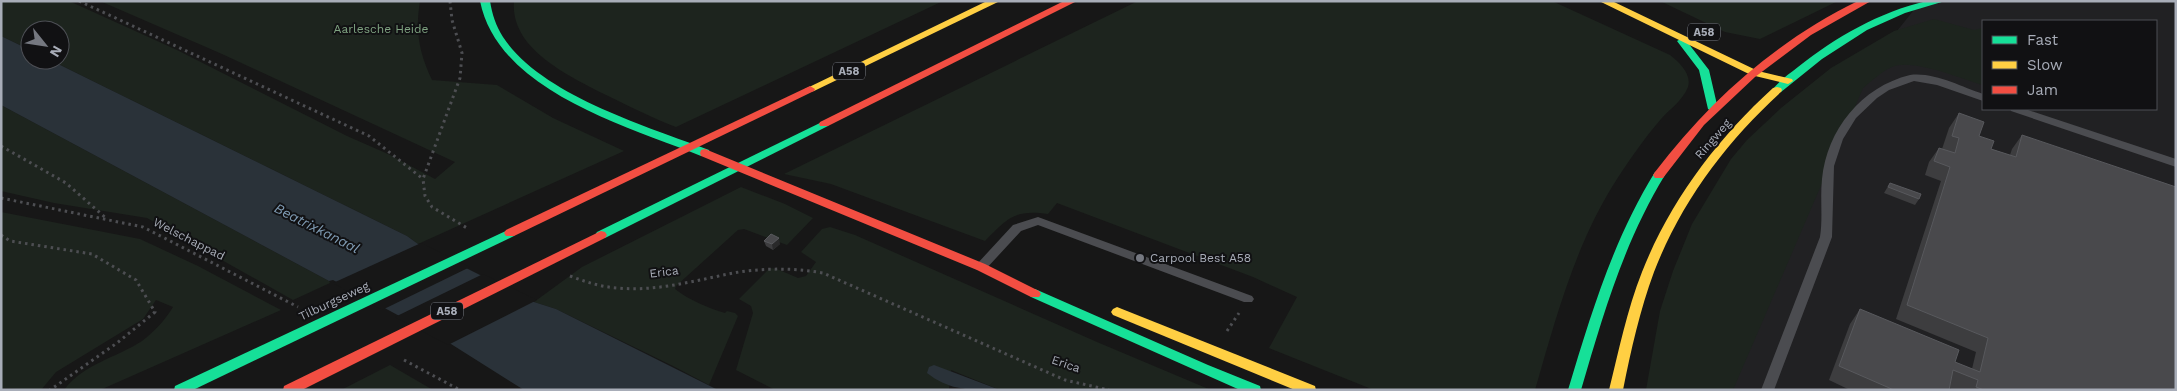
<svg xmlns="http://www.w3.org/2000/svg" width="2177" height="391" viewBox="0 0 2177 391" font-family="'Work Sans',sans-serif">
  <rect width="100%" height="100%" fill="#171717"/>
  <path fill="#212123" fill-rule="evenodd" d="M1921 1H2176V390H1721L1869 66ZM1983 21H2156V109H1983Z"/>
  <g fill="#1d241e">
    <path d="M1 1H69L177 50 347 136 388 154 435 179 455 162 222 54 100 1H420C415 32 419 52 432 80L497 85 553 118 624 151 418 244 407 236 50 60H60V30H30V50L1 36Z"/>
    <path d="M514 1H943L676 127C650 117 627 105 602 93 568 75 510 49 514 1Z"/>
    <path d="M1138 1H1552L1670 55C1679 62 1692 74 1688 87 1683 100 1670 109 1661 119 1643 140 1627 163 1612 187 1574 249 1555 321 1535 390H1374L1269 348 1297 297 1253 277 1057 203 1048 214C1014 209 1007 219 985 241L831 184 784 174Z"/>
    <polygon points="1660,1 1838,1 1760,39 1725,32"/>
    <path d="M1934 19 1974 30 1983 28V85C1961 79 1913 58 1892 67 1882 71 1872 81 1863 88L1733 390H1646L1660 311 1673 271 1692 224 1731 159 1747 140 1781 108 1831 68 1894 31Z"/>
    <polygon points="1,105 329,281 330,283 293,300 147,218 54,203 1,191"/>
    <path d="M741 187 785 204 813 218 787 245 744 229 738 230 676 286 675 289C689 300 708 308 725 313L727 311 735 313 738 316 709 385 673 366 556 309 534 302 582 267Z"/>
    <path d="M1 212 140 239 198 266 281 310 100 390H64C83 364 116 358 142 341 154 332 166 319 173 307L156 300 143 319 56 372 41 390 1 388Z"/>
    <polygon points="830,227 855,235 1097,342 1211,390 1000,390 951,370 949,389 951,390 775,390 736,370 753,313 751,306 739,299 770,268 777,269 798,278 806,276 816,262 801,252 822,229"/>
    <polygon points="390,365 433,390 341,390"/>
  </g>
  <g fill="#2a3239">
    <polygon points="1,36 30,50 30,60 50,60 407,236 418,244 534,302 556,309 718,390 524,390 451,344 333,280 329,281 1,105"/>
    <path d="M934 365 1000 390C970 390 950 391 927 373L929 367Z"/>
  </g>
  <g fill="#171717">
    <polygon points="421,243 470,267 382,310 333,283"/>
    <polygon points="483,274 537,300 448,345 395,317"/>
  </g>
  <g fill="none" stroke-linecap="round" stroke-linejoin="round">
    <g stroke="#4d4e52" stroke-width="3" stroke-dasharray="2.5 4" stroke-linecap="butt">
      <polyline points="79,1 369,136 423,179"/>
      <polyline points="450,1 452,20 462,53 460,78 423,179 425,196 432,207 467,228"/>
      <polyline points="1,146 66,183 107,219"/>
      <polyline points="1,198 143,227 298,307"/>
      <polyline points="1,235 10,241 92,254 136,280 155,312 117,343 50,390"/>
      <path d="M570 276C586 282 601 287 618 288 659 292 700 279 739 272 767 268 795 268 823 273L1065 380 1109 390"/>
      <polyline points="1227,331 1239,313"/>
      <polyline points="404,360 460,390"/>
    </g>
    <g fill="#4b4c50" fill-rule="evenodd">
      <path d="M1910 75C1935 72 1961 87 1983 94V101L1937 85 1914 81 1889 90 1877 98 1856 118 1843 139 1834 166 1832 237 1774 390H1761L1820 237C1823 218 1820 199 1822 179 1827 130 1861 87 1910 75Z"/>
      <polygon points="2010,109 2025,109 2176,159 2176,167 2011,111"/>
      <polygon points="1038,217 1252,296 1254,299 1252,302 1244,302 1038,225 1021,231 985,270 977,270 975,267 977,264 1013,225"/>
    </g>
    <g fill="#16e098" fill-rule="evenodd">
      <path d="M480 1H490C492 14 496 26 503 37 541 95 646 126 709 150L710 153 709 156H701C626 126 498 91 480 1Z"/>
      <path d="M1927 1H1945L1905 13 1867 30 1822 59 1781 92H1773L1772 90C1779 81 1789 74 1798 67 1836 37 1879 12 1927 1Z"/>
      <polygon points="1682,38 1685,39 1709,70 1718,109 1717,111 1713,112 1708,109 1699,70 1677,41"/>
      <polygon points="824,121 828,122 829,124 828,126 605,238 597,238 595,235 597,232"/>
      <path d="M1659 171 1665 175C1624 242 1603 315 1581 390H1568C1591 314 1613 240 1655 172Z"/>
      <polygon points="510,229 514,230 516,233 514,236 193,390 174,390 175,386"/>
      <polygon points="1035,289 1208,365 1260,386 1261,390 1240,390 1031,297 1029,294 1031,291"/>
    </g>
    <g fill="#ffcf43" fill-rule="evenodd">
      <polygon points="987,1 1000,1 814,91 810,92 805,89"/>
      <polygon points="1599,1 1612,1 1758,71 1792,79 1793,81 1788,84 1751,75"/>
      <path d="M1777 87 1781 88 1782 90 1781 92C1726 142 1681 202 1654 272 1640 310 1631 350 1623 390H1609C1619 350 1627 310 1642 272 1670 201 1717 139 1773 88Z"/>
      <polygon points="1117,307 1315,386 1316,390 1295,390 1113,315 1111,312 1113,309"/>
    </g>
    <g fill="#f24e42" fill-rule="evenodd">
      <polygon points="1064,1 1077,1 828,126 820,126 819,124 820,122"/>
      <path d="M1858 1H1871L1811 35 1755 77 1704 125 1663 178H1655L1653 175 1655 172C1710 100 1776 41 1858 1Z"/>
      <polygon points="810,86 815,89 814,91 514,236 506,236 504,233 506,230"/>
      <polygon points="705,149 985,264 1039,291 1041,294 1039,297 1031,297 977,270 701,156 700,153 701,150"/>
      <polygon points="601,231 605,232 607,235 605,238 302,390 283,390 284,386"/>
    </g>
  </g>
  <g fill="#3d3d3f">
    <polygon points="1959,113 1979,136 1991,149 2010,155 2012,149 2022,135 2176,390 1954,390 1949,388 1949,390 1850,390 1829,380 1850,324 1860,309 1955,362 1972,369 1976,352 1896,319 1941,181 1925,175 1929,162 1939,148 1942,149 1949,128"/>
    <polygon points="1890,183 1919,199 1915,205 1884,193"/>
    <polygon points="764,241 780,244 773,250 766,246"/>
  </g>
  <polygon fill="#29292a" points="779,238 780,244 773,250 772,244"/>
  <g fill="#49494c" stroke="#58595d">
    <polygon points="1959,113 1984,122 1979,136 1994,141 1991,149 2016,157 2022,135 2176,187 2176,390 1984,390 1976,387 1978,380 1953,370 1949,390 1894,390 1839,366 1860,309 1959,350 1955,362 1980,372 1988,338 1907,305 1950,167 1934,161 1939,148 1955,153 1959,138 1952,136"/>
    <polygon points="1890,183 1921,194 1919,199 1888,187"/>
    <polygon points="771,234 779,238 772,244 764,241"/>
  </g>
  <circle fill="#757880" stroke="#111113" stroke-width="2" cx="1140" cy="258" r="5"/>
  <g text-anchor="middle" stroke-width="4" stroke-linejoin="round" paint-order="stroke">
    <g fill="#111113" stroke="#7b7e86" stroke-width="1">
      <rect x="1688" y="23.5" width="32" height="17" rx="4"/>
      <rect x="833" y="62.5" width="32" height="17" rx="4"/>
      <rect x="431" y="302.5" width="32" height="17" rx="4"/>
    </g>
    <g font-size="11" font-weight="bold" fill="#a8adb8">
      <text x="1704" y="36">A58</text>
      <text x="849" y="75">A58</text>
      <text x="447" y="315">A58</text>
    </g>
    <g font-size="12" fill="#7fa381" stroke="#111113">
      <text x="381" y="33">Aarlesche Heide</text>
    </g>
    <g font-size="12" fill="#a8adb8" stroke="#111113">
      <text transform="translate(1713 139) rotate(-49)" y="4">Ringweg</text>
      <text transform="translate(189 239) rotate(27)" y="4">Welschappad</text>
      <text transform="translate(664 272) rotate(-7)" y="4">Erica</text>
      <text transform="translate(334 301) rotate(-25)" y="4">Tilburgseweg</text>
      <text transform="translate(1066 364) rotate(19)" y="4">Erica</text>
    </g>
    <g font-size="12" fill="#a8adb8" stroke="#111113" text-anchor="start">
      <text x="1150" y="262">Carpool Best A58</text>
    </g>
    <g font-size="14" font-style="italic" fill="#7f9bb3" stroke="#111113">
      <text transform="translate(317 228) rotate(27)" y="5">Beatrixkanaal</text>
    </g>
  </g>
  <rect width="2177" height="391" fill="none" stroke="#a8adb8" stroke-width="5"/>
  <rect x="1982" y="20" width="175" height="90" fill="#111113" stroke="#4d4f55"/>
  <rect x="1992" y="36" width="25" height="8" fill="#16e098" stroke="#4d4f55"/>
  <text x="2027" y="45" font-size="15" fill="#a8adb8">Fast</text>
  <rect x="1992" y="61" width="25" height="8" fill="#ffcf43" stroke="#4d4f55"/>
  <text x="2027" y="70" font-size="15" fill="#a8adb8">Slow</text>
  <rect x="1992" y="86" width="25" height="8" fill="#f24e42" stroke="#4d4f55"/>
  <text x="2027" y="95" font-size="15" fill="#a8adb8">Jam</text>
  <g transform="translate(45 45) rotate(120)"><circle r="24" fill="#111113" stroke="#4d4f55"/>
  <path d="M0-4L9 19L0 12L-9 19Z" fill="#757880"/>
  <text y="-8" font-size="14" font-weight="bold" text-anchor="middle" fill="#a8adb8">N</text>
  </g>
</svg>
